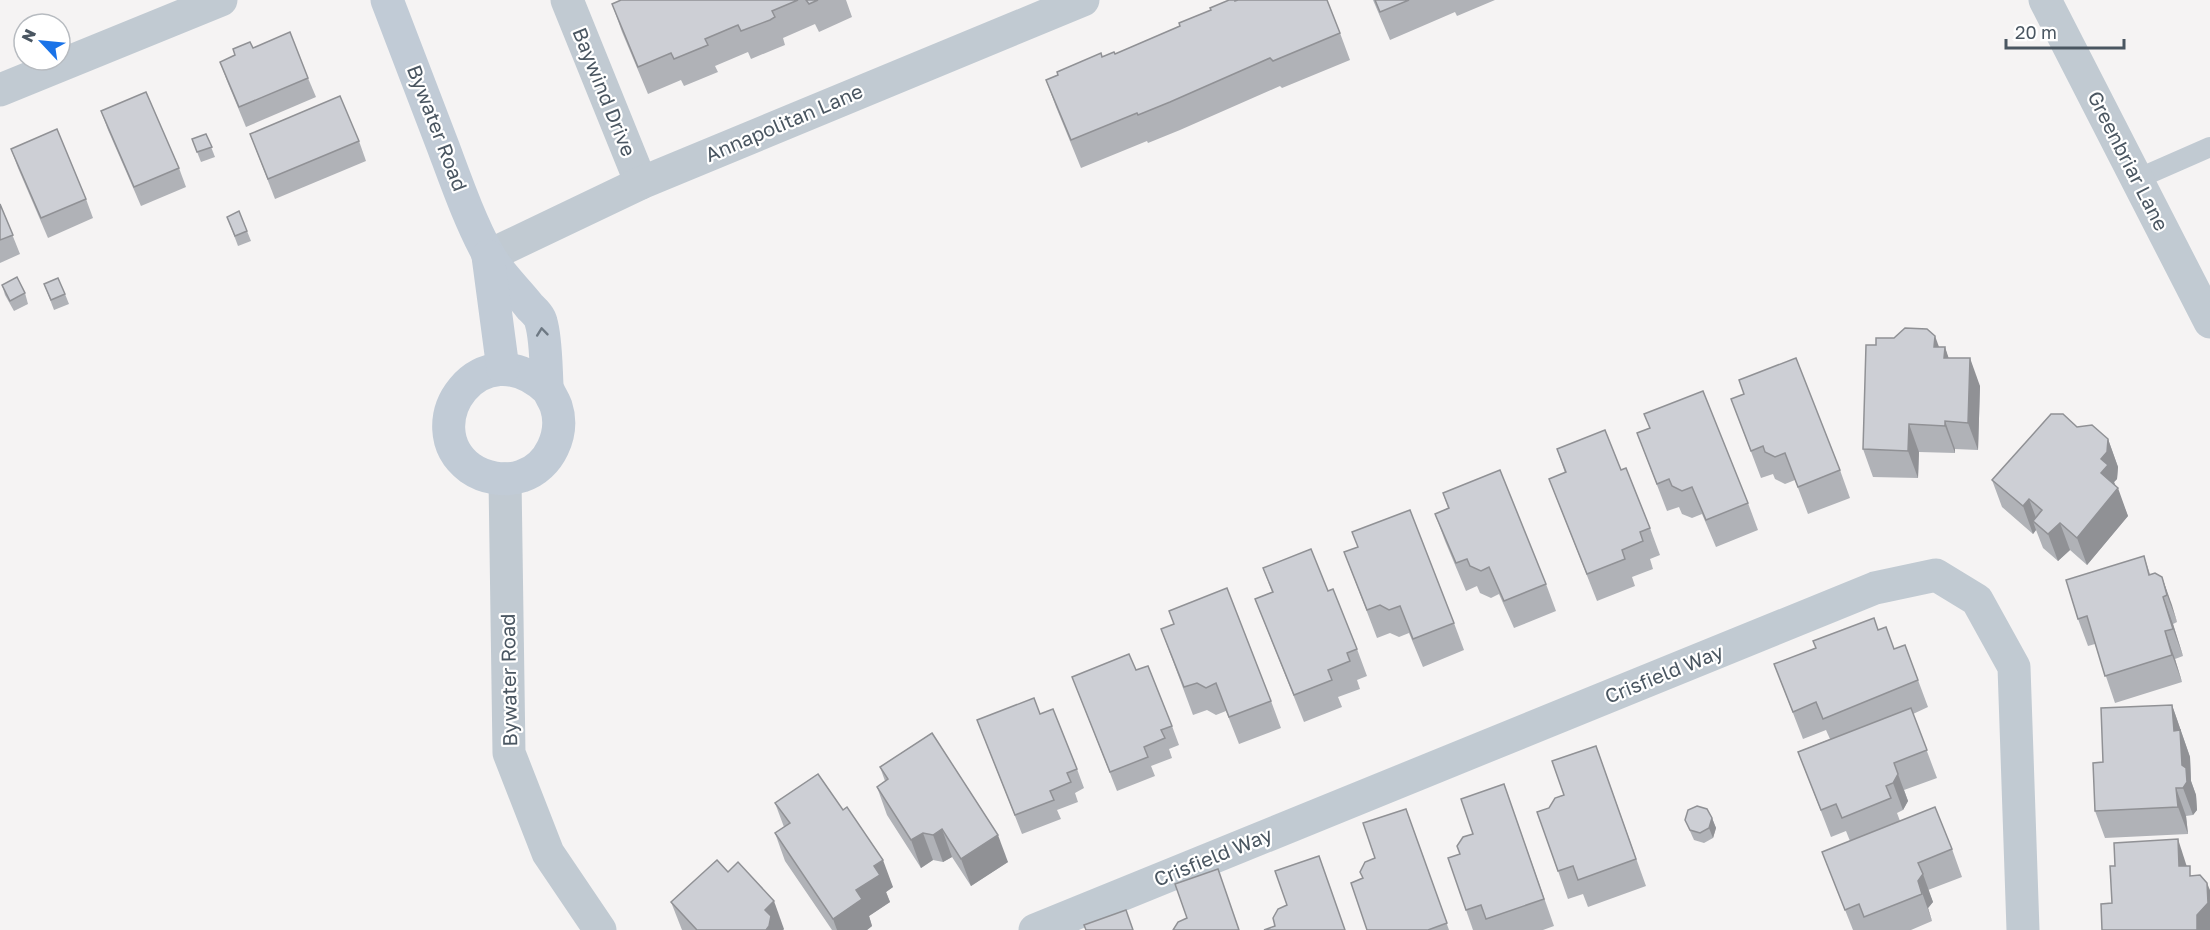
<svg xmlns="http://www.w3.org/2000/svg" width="2210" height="930" viewBox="0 0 2210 930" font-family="'Golos Text',sans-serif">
  <rect width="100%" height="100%" fill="#f5f3f3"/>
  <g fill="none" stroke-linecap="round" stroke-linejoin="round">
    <polyline stroke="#c1cad2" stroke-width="20" points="2137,179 2210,147"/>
    <g stroke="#c1cad2" stroke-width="33">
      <polyline points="567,0 641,183"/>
      <polyline points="2045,0 2210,322"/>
      <polyline points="0,90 221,0"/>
      <polyline points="488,256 641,183 1083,0"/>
      <polyline points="505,479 509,753 548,853 600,930"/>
      <polyline points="1035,930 1875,588 1936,575 1977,600 2014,667 2023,930"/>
    </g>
    <g stroke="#c1cbd6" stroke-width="33">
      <path d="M387 0C406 50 425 99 444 149 457 184 470 221 488 254 498 273 517 290 530 307 534 311 540 316 541 322 546 338 546 367 547 385 548 393 553 398 556 406 565 433 550 467 522 476 505 482 484 478 470 468 413 425 481 327 548 390"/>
      <polyline points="488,256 503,369"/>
    </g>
  </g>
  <g fill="#b0b2b7">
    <polygon points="621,0 846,0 852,17 819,32 815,24 783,38 785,45 780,47 751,59 748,52 715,66 718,72 684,86 681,80 648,94 622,32 612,4"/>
    <polygon points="1373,0 1495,0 1457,16 1455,12 1390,40"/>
    <polygon points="1235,1 1340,33 1350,60 1282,88 1280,86 1180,130 1148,143 1147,141 1081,168 1056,107 1046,80 1102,57 1115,54 1180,26"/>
    <polygon points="253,48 308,78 316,97 246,127 227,81 220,62"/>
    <polygon points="101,111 179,168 186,187 141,206 108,130"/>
    <polygon points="206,134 215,157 201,162 192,139"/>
    <polygon points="250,134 359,141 366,161 275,199"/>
    <polygon points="11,149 86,199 93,218 48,238 18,168"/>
    <polygon points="0,204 20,254 0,263"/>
    <polygon points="239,211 251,241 238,246 227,217"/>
    <polygon points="44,284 65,294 69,304 54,310"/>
    <polygon points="2,285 25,293 28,304 14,311 5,295"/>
    <polygon points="1939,347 1945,347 1948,358 1980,386 1978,450 1955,449 1955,453 1919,452 1918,478 1873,477 1863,449"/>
    <polygon points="1731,399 1840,470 1850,498 1808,514 1795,480 1785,484 1775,479 1773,474 1761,478"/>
    <polygon points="1644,414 1748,503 1758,530 1716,547 1702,514 1692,518 1682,514 1679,507 1667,511 1637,433 1650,428"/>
    <polygon points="2077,427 2108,439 2118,467 2117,479 2114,482 2128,516 2087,565 2070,550 2058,561 2043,548 2036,530 2033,534 2002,507 1992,480"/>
    <polygon points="1557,449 1621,470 1650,528 1660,555 1650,559 1653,569 1632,577 1635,586 1597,601 1549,479 1565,473"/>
    <polygon points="1443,493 1546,584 1556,611 1514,628 1499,594 1491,598 1480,593 1477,586 1466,591 1445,541 1435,514 1448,508"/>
    <polygon points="1344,552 1454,623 1464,650 1423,667 1409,633 1399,637 1390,633 1377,638"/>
    <polygon points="2144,556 2150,574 2162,577 2177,622 2173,624 2183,656 2175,659 2182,682 2115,703 2095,644 2088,646 2078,619"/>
    <polygon points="1263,568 1328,591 1357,649 1367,676 1357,680 1360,689 1338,697 1342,707 1304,722 1255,599 1272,592"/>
    <polygon points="1161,629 1271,701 1281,728 1239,744 1226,711 1216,715 1207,710 1193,715"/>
    <polygon points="1878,630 1894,649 1905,645 1928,707 1913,714 1937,778 1904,790 1908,801 1903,810 1897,813 1900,821 1952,849 1962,877 1928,890 1933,902 1928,908 1932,921 1911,930 1853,930 1822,852 1850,841 1846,831 1831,837 1798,752 1830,739 1826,730 1803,739 1774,664"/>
    <polygon points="1136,670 1172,726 1179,745 1169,749 1172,758 1151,766 1155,776 1117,791 1072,677"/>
    <polygon points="2172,705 2190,757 2191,781 2196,795 2197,810 2193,815 2186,816 2188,834 2105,838 2095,811 2103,762"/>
    <polygon points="1040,714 1077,769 1084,788 1075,793 1078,802 1057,810 1061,819 1022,834 977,720"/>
    <polygon points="1596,746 1646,886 1588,907 1583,894 1568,899 1537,812 1549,808 1564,795"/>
    <polygon points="880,767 1008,862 971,886 952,857 943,862 933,860 921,868 887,815 877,787 885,781"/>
    <polygon points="1504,784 1554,926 1543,930 1473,930 1466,910 1460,854"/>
    <polygon points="775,803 893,887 886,892 890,902 869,916 872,926 867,930 832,930 785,861 775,833 784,827"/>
    <polygon points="1406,809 1449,930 1367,930 1363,878"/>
    <polygon points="1712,818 1716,828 1713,838 1704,843 1694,840 1685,820"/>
    <polygon points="671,902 784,929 783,930 682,930"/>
  </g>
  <g fill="#909195">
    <polygon points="1935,336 1945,363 1934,347"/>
    <polygon points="1945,347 1954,374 1944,358"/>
    <polygon points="1970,358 1980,386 1978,450 1968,423"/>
    <polygon points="1945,421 1955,449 1955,453 1945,426"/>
    <polygon points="1909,424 1919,452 1918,478 1908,451"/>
    <polygon points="2108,439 2118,467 2117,479 2114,482 2117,490 2118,488 2128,516 2087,565 2077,538 2101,473 2101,459"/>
    <polygon points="2029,499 2039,526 2033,521 2036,530 2033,534 2023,506"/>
    <polygon points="2060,523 2070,550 2058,561 2048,534"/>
    <polygon points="2162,577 2172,605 2177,622 2167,595"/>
    <polygon points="2163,597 2173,624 2183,656 2173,629"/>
    <polygon points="2165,631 2175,659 2182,682 2172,655"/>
    <polygon points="2172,705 2190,757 2191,781 2196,795 2197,810 2193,815 2183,788 2182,765 2174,731"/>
    <polygon points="1898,774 1908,801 1903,810 1893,783"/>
    <polygon points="2176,788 2186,816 2188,834 2178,807"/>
    <polygon points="1712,818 1716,828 1713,838 1709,828"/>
    <polygon points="942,829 952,857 943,862 933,835"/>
    <polygon points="923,833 933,860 921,868 911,840"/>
    <polygon points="998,835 1008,862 971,886 961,859"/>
    <polygon points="2178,839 2187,867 2179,866"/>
    <polygon points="883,860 893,887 886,892 890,902 869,916 872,926 867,930 837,930 833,919 856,890 874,866"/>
    <polygon points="1923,874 1933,902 1928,908 1932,921 1918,881"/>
    <polygon points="2207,883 2210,890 2210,930 2197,930 2197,915"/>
    <polygon points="774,901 784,929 783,930 766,930 765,910"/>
  </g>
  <g fill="#cdcfd5" stroke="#909195" stroke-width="1.5">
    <polygon points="621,0 798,0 772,11 775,17 770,20 741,31 738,25 705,39 708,45 674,59 671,53 638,67 612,4"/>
    <polygon points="806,0 818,0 809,4"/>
    <polygon points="1229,0 1235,0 1235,1 1238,0 1327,0 1340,33 1273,61 1270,58 1170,102 1138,115 1137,113 1071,140 1046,80 1058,75 1057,72 1101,53 1102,57 1114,52 1115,54 1180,26 1179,23 1211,10 1210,8"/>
    <polygon points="1375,0 1409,0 1380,12"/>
    <polygon points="290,32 308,78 239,107 220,62 235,55 233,49 250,42 253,48"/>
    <polygon points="146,92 179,168 134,187 101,111"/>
    <polygon points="340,96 359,141 268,179 250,134"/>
    <polygon points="57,129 86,199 41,218 11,149"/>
    <polygon points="206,134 212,147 197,152 192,139"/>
    <polygon points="0,204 13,235 0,240"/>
    <polygon points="239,211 247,231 235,236 227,217"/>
    <polygon points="17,277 25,293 10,301 2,285"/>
    <polygon points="58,278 65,294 51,300 44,284"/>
    <polygon points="1905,328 1927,329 1935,336 1934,347 1945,347 1944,358 1970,358 1968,423 1945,421 1945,426 1909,424 1908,451 1863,449 1866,345 1876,345 1876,338 1894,338"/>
    <polygon points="1796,358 1840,470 1798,487 1785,453 1775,457 1765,452 1763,446 1751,451 1731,399 1744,394 1739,380"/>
    <polygon points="1703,391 1748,503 1706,520 1692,487 1682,491 1672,486 1669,479 1657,484 1637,433 1650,428 1644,414"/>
    <polygon points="2051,414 2063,414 2077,427 2092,425 2108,439 2107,452 2101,459 2108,465 2101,473 2118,488 2077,538 2060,523 2048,534 2033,521 2042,510 2029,499 2023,506 1992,480"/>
    <polygon points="1605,430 1621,470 1626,468 1650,528 1640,532 1643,541 1622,550 1625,559 1587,574 1549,479 1566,472 1557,449"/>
    <polygon points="1500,470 1546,584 1504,601 1489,567 1481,571 1470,566 1467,559 1456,563 1435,514 1449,508 1443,493"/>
    <polygon points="1410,510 1454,623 1413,639 1400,606 1389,610 1380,605 1367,610 1344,552 1358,547 1352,532"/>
    <polygon points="1311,549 1328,591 1333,589 1357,649 1347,653 1350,661 1328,670 1332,680 1294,695 1255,599 1273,592 1263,568"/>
    <polygon points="2144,556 2149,575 2155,573 2162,577 2167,595 2163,597 2173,629 2165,631 2172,655 2105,676 2087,616 2078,619 2066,580"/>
    <polygon points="1227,588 1271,701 1229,717 1216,683 1206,688 1197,683 1184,687 1161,629 1174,624 1169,611"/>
    <polygon points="1874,618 1878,630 1886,627 1894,649 1905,645 1918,680 1823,719 1816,702 1793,712 1774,664 1816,648 1813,641"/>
    <polygon points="1129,654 1136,670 1148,666 1172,726 1161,730 1165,738 1144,747 1148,757 1110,772 1072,677"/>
    <polygon points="1034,698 1040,714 1053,709 1077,769 1067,773 1071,782 1050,791 1054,800 1015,815 977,720"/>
    <polygon points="2172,705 2174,731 2180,730 2182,765 2186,768 2187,782 2183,788 2176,788 2178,807 2095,811 2093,763 2103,762 2101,708"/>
    <polygon points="1911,708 1927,750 1894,763 1898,774 1893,783 1886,786 1891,798 1842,818 1836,804 1821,810 1798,752"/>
    <polygon points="932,733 998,835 961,859 942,829 933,835 923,833 911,840 877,787 888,779 880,767"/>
    <polygon points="1596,746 1636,859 1578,880 1573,866 1558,871 1537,812 1549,808 1555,798 1564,795 1552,761"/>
    <polygon points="818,774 843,810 847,807 883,860 874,866 880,875 856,890 862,899 833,919 775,833 790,823 775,803"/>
    <polygon points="1504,784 1544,899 1486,919 1481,905 1466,910 1448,858 1460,854 1457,846 1463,837 1473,834 1461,799"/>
    <polygon points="1697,806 1707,809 1712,818 1709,828 1700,833 1690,830 1685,820 1688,810"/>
    <polygon points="1935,807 1952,849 1918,863 1923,874 1918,881 1922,894 1864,917 1859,904 1845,910 1822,852"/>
    <polygon points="1406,809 1447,923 1428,930 1367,930 1351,883 1363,878 1360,872 1365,862 1375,858 1363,823"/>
    <polygon points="2178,839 2179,866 2190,866 2190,876 2200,875 2207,883 2208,903 2197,915 2197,930 2102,930 2101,904 2112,903 2110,866 2115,866 2114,843"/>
    <polygon points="1319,856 1345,930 1264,930 1275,926 1273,918 1278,909 1287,905 1275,871"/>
    <polygon points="717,860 728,872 738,862 774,901 765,910 771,916 769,926 766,930 697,930 671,902"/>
    <polygon points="1218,869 1239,930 1173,930 1178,922 1187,918 1175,884"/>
    <polygon points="1126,910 1133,930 1086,930 1084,925"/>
  </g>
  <defs><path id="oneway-chevron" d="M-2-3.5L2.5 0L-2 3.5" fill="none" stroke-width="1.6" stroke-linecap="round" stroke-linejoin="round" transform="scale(1.5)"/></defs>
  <use stroke="#6e7984" href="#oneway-chevron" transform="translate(542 332) rotate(-96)"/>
  <g text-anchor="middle" stroke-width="4.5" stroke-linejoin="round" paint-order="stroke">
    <g font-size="20" fill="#4a5661" stroke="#fff">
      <text transform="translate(604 92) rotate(68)" y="7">Baywind Drive</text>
      <text transform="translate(784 123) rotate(-23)" y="7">Annapolitan Lane</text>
      <text transform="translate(437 128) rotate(69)" y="7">Bywater Road</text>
      <text transform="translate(2128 161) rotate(63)" y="7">Greenbriar Lane</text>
      <text transform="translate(1664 674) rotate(-22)" y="7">Crisfield Way</text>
      <text transform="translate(509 680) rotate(-91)" y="7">Bywater Road</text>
      <text transform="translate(1213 857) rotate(-22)" y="7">Crisfield Way</text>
    </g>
  </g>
  <g transform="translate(42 42) rotate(296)"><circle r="28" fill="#ffffff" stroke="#b7bbc0" stroke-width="1.5"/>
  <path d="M0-4.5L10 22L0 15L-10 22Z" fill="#1a73e8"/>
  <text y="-9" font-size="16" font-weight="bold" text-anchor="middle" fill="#4a5661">N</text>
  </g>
  <path d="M2006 39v9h118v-9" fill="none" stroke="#4a5661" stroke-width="3"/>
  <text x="2015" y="39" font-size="18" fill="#4a5661" stroke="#ffffff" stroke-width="4.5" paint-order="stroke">20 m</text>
</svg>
